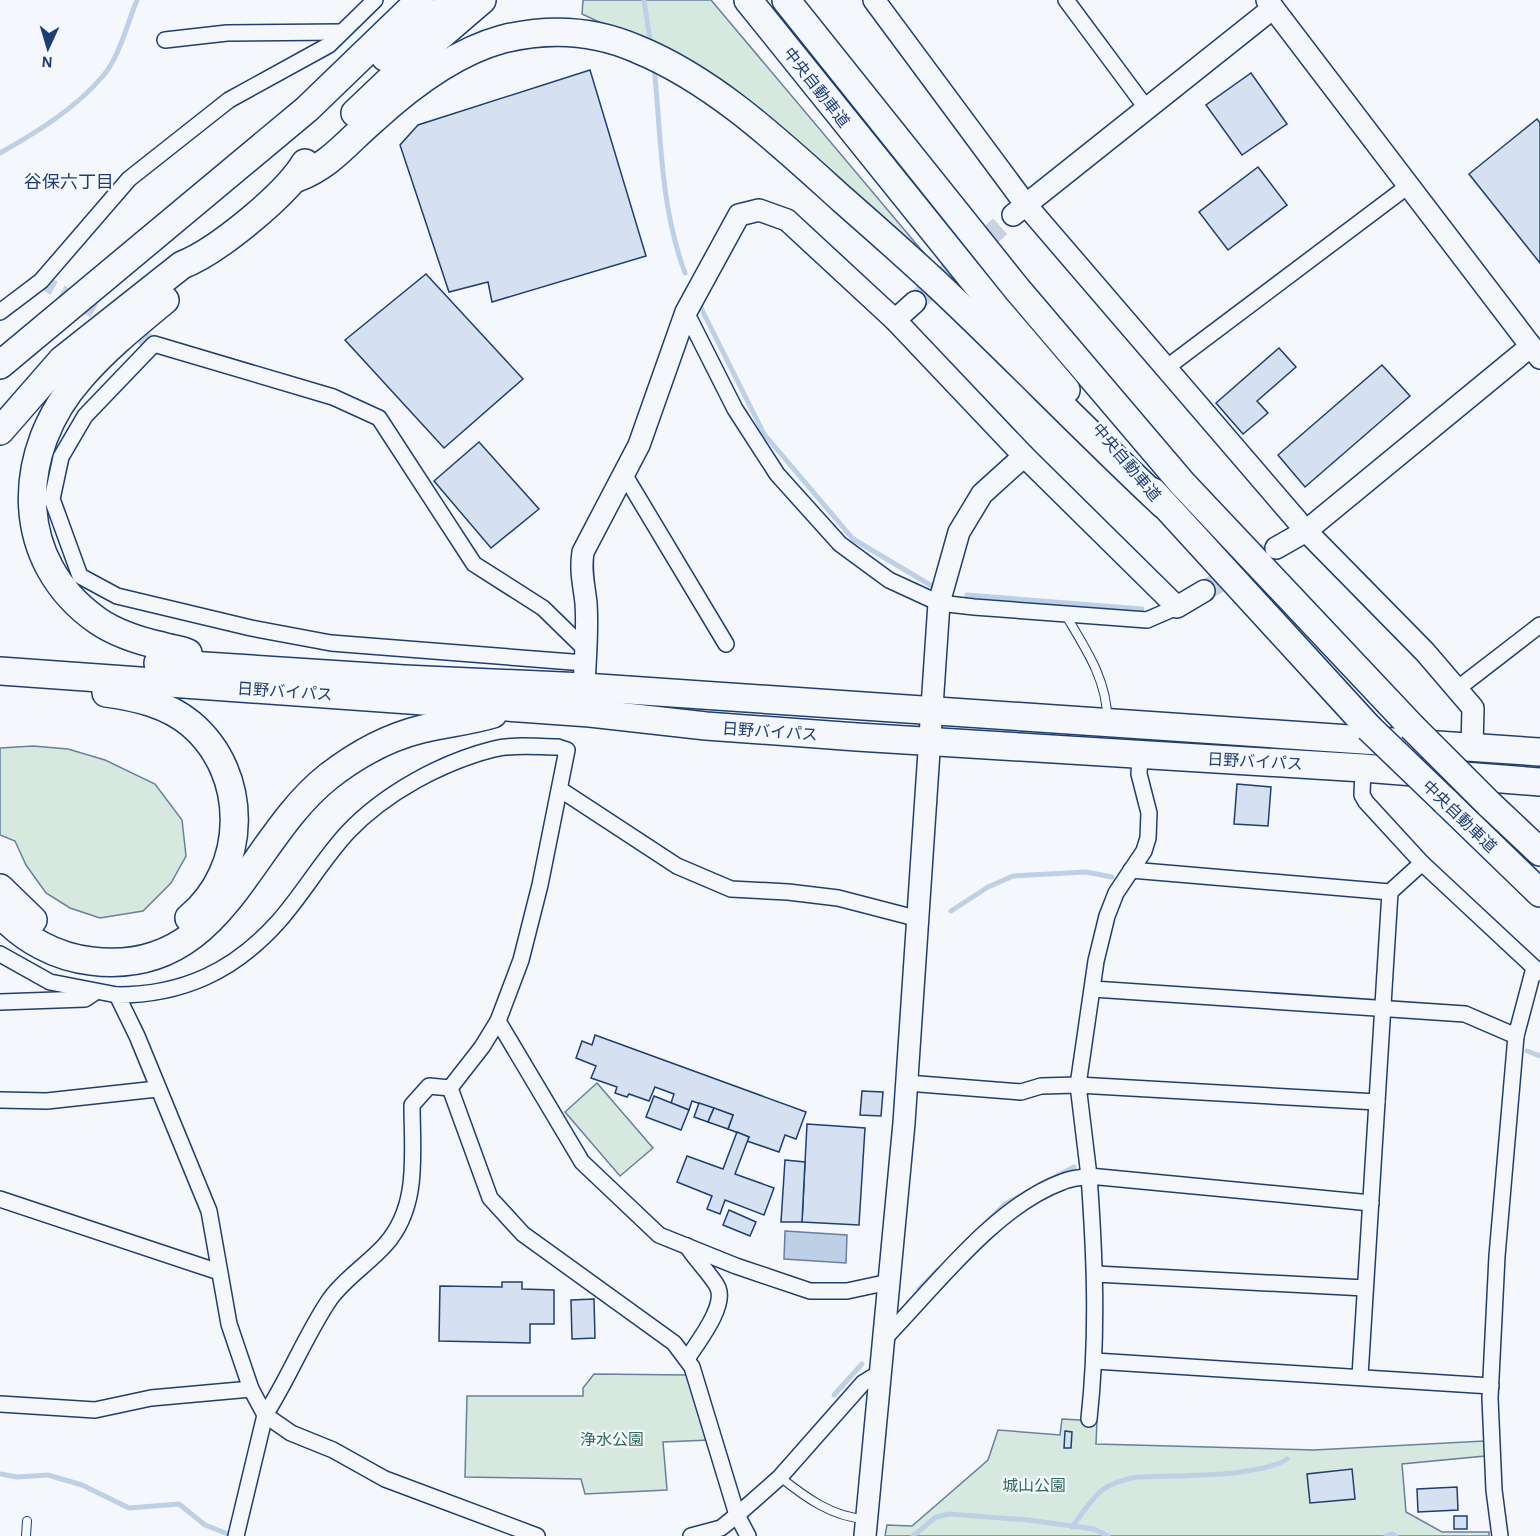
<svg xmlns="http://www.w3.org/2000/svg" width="1540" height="1536" viewBox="0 0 1540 1536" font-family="'Alegreya Sans','Noto Sans JP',sans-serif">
  <rect width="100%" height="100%" fill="#f4f7fb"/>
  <g fill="#d7e8df" stroke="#687fa3" stroke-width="1.5">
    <polygon points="583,0 711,0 934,265 659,50 582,14"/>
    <polygon points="33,746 68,749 105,760 155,784 182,820 186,856 171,883 143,911 100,918 70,908 46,893 26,865 15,841 0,835 0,748"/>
    <polygon points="597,1083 653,1148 620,1176 565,1112"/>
    <polygon points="594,1374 688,1375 709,1440 663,1442 667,1490 585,1494 581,1479 465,1477 467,1396 583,1396 583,1388"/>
    <polygon points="1062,1419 1097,1421 1096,1444 1314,1450 1484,1441 1485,1456 1402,1464 1406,1512 1442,1532 1489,1532 1489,1536 885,1536 887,1525 912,1526 988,1460 998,1430 1060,1435"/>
  </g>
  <polygon fill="#bed0e5" stroke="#687fa3" stroke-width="1.5" points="785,1231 847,1235 846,1263 784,1259"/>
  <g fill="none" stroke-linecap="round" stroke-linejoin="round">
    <g stroke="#bed0e5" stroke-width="5">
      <polyline points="644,0 651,47"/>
      <path d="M654 65C661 135 660 206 685 273"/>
      <path d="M0 153C37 132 75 109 103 76 120 56 127 24 137 0"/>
      <polyline points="700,306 764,434 853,539 932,586"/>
      <polyline points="967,595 1142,609"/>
      <polyline points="951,911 988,887 1013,876 1086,872 1112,877"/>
      <polyline points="1527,1051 1540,1056"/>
      <polyline points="1046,1182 1074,1167"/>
      <polyline points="985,1224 1005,1204 1027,1192"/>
      <polyline points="919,1289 938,1270"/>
      <polyline points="834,1395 862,1364"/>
      <polyline points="0,1474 17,1477 48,1475 82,1485 129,1508 179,1504 205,1525 233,1536"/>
      <path d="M1072 1527C1095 1497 1096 1485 1137 1477 1175 1475 1258 1478 1287 1459"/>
      <polyline points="913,1536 936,1517 949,1514 1028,1520 1094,1529 1108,1536"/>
      <polyline points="1386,1536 1392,1534 1396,1536"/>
    </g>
  </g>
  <g fill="#d5e0f0" stroke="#1d3f73" stroke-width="1.5">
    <polygon points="590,70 646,256 492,302 488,282 449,292 400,145 418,125"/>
    <polygon points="1251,73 1287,124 1242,155 1206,105"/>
    <polygon points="1537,119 1540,123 1540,263 1469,174"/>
    <polygon points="1258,167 1287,205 1228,250 1199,212"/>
    <polygon points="426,274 523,379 444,448 345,340"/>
    <polygon points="1279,348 1296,367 1257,401 1268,413 1243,434 1216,403"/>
    <polygon points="1382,365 1410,396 1305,487 1278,455"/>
    <polygon points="479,442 539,509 491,548 434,481"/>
    <polygon points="1237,784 1271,787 1268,826 1234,824"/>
    <polygon points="595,1035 806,1112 796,1139 785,1135 779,1152 747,1141 749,1137 728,1129 733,1115 692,1101 689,1110 671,1103 674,1094 655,1087 649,1101 629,1094 627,1097 615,1093 617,1087 591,1078 596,1066 576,1058 582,1041 592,1045"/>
    <polygon points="862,1091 883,1092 881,1116 860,1115"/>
    <polygon points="654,1096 689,1110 681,1130 646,1117"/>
    <polygon points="699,1103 714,1108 708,1122 694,1117"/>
    <polygon points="714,1108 733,1115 728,1129 708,1122"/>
    <polygon points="807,1124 865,1128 859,1225 802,1222"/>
    <polygon points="737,1132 749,1137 735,1174 774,1188 764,1215 725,1200 720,1214 707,1209 712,1196 677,1182 687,1156 723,1169"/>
    <polygon points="785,1160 805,1162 802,1222 781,1222"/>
    <polygon points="729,1210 756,1222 750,1236 723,1225"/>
    <polygon points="502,1282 522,1282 522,1289 554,1290 554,1324 530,1324 530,1343 439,1341 440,1286 502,1287"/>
    <polygon points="594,1299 595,1338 572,1339 571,1300"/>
    <polygon points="1065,1431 1072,1432 1071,1448 1064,1448"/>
    <polygon points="1352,1469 1355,1499 1310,1503 1307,1474"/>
    <polygon points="1457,1487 1458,1510 1418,1512 1417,1489"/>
    <rect x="1454" y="1516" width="13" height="13"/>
  </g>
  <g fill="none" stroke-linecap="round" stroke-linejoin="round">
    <polyline stroke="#c9d2e0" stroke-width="15" stroke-dasharray="15 8" stroke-linecap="butt" points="41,281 154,344"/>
    <g stroke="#c9d2e0" stroke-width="21" stroke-dasharray="21 10" stroke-linecap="butt">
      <polyline points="915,302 1013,215"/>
      <polyline points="1204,591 1268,553"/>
    </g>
    <defs>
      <g id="lane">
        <path d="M1065 614C1084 646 1108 681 1107 719"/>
        <path d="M780 1477C805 1497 832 1517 865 1519"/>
        <polyline points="26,1536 27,1521"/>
      </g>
      <g id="street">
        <polyline points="1066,0 1147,109"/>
        <polyline points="165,40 227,33 342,32"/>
        <polyline points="0,312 41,281 129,179 229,100 329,45 375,0"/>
        <polyline points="686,312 735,409 777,474 840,544 889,580 939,603 974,607 1147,620 1177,607"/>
        <polyline points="1166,368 1408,186"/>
        <polyline points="624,474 726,644"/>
        <polyline points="585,663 331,643 251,628 117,596 80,576 52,499 61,457 85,416 154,344 333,397 379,418 474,564 543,608 587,651"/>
        <polyline points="1457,689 1540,625"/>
        <polyline points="1363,768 1362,795 1366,802 1422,863 1540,973"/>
        <polyline points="561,790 677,866 731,889 788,892 838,898 919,919"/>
        <polyline points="1131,870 1390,892 1422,863"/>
        <polyline points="0,954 50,982 117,995"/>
        <polyline points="1093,989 1465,1014 1516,1036"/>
        <polyline points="0,1002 85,999 94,993"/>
        <polyline points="498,1021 482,1047 450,1088 490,1198 523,1234 674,1343 692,1367 737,1515 748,1536"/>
        <polyline points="907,1083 1021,1092 1041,1086 1078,1085 1377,1102"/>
        <path d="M450 1088 429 1086 412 1105C412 1154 420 1206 385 1245 368 1264 345 1278 330 1299 305 1336 289 1378 265 1415L291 1433 333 1450 385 1479 537 1536"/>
        <polyline points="0,1100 47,1101 157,1089"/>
        <polyline points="0,1199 219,1272"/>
        <polyline points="1096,1274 1365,1288"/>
        <path d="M884 1339C934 1288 994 1207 1062 1182 1070 1178 1080 1178 1089 1176L1078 1085 1096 961 1107 916 1116 893 1144 851 1148 838 1149 813 1139 774 1140 756"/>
        <path d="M687 1359C697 1343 726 1307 718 1288 714 1278 694 1258 687 1246"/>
        <polyline points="1095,1361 1491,1386"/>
        <polyline points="1360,1376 1390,892"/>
        <polyline points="0,1404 95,1410 151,1398 251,1389"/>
        <path d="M1089 1419C1098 1337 1095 1258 1089 1176L1371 1203"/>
        <path d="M236 1536 265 1415 251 1389 229 1324 209 1211 137 1036 117 995C183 995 234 971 278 922 303 894 322 860 348 832 385 793 442 762 494 749 513 744 538 747 558 747L567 750 540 885 521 960 498 1021 582 1162 659 1235 736 1266 810 1291H847L889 1282"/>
        <polyline points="691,1536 721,1528 737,1515 780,1477 863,1383 881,1372"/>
        <polyline points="1500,1536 1494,1490 1490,1398 1497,1256 1516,1036 1534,968"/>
      </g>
      <g id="secondary">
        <polyline points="874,0 1026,205 1306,531 1425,652 1473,708 1472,747"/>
        <polyline points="1267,0 1540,358"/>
        <polyline points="1013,215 1273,8"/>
        <polyline points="895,320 915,302"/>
        <polyline points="1276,548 1306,531 1531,346"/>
        <path d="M584 687C585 659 588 631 586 603 584 585 580 571 583 552L639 445 686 312 739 215 759 210 787 220 895 320 1024 456 1177 607 1204 591"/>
        <polyline points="865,1536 904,1123 939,603 959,532 982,494 1024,456"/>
      </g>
      <g id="highway">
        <polyline points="748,0 995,307 1066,390"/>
        <polyline points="786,0 1017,289 1182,483 1412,727"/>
        <polyline points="385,57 453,2"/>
        <polyline points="355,113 397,73 482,0"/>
        <path d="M297 178C331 165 347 142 374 119 410 86 455 52 503 39 548 28 594 30 637 49 715 81 781 144 843 200 876 229 909 258 941 288 1016 359 1088 434 1164 505"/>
        <path d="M165 300C136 324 106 348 81 377 15 451 12 561 98 621 117 634 140 641 162 646 171 649 180 649 188 653"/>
        <polyline points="0,365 307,109 420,0"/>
        <path d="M0 431 62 360 182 265C216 252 286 195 305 163"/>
        <polyline points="1153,492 1369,728"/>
        <polyline points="158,663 404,679 584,687 1540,752"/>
        <polyline points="0,671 590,713 706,726 857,737 1363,768 1540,782"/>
        <path d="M106 693C136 697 167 704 191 724 250 774 248 869 189 918"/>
        <polyline points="1445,801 1540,893"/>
        <polyline points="1489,804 1540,852"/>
        <polyline points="0,888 33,920"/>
        <path d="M0 913C23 939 56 957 91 961 223 978 246 841 329 776 356 755 389 737 422 729 446 723 470 721 493 714"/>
      </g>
    </defs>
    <use href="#lane" stroke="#1d3f73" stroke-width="10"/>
    <use href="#street" stroke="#1d3f73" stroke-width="18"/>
    <use href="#secondary" stroke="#1d3f73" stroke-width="24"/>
    <use href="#highway" stroke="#1d3f73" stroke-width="30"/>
    <use href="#lane" stroke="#f4f7fb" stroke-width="8"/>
    <use href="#street" stroke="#f4f7fb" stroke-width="15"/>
    <use href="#secondary" stroke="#f4f7fb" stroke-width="21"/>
    <use href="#highway" stroke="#f4f7fb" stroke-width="27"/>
    <defs>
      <g id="highway-bridge">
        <polyline points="1412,727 1489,804"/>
        <polyline points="1369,728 1445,801"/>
      </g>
    </defs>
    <use href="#highway-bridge" stroke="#1d3f73" stroke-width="30" stroke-linecap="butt"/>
    <use href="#highway-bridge" stroke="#f4f7fb" stroke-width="27"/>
  </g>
  <g text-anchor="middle" stroke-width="4.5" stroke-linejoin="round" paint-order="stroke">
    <g font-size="16" fill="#1d3f73" stroke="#f4f7fb">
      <text transform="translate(817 87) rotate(52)" y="6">中央自動車道</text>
      <text transform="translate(1127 462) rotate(50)" y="6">中央自動車道</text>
      <text transform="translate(285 691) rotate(4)" y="6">日野バイパス</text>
      <text transform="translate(770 731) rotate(4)" y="6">日野バイパス</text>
      <text transform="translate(1255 761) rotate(3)" y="6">日野バイパス</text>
      <text transform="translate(1460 816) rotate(44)" y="6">中央自動車道</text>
    </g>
    <g font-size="16" fill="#2c6c60" stroke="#f4f7fb">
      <text x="612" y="1445">浄水公園</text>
      <text x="1034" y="1491">城山公園</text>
    </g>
    <g font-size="18" fill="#1d3f73" stroke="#f4f7fb">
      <text x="69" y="188">谷保六丁目</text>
    </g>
  </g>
  <g transform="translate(48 48) rotate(184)" stroke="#f4f7fb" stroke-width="4.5" paint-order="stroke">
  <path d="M0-4.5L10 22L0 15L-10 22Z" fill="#1d3f73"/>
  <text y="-9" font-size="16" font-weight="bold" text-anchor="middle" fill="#1d3f73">N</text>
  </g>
</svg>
